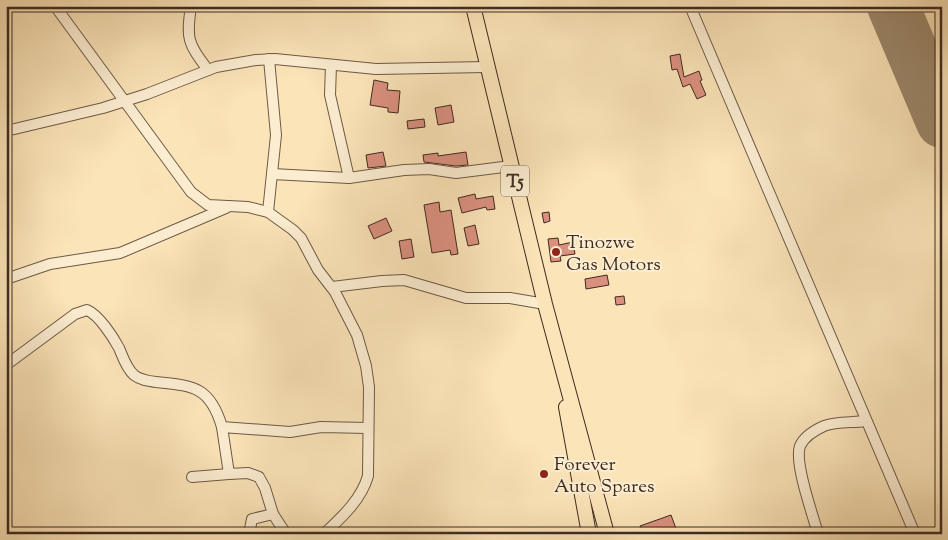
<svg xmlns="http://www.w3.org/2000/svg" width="948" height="540" viewBox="0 0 948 540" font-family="'Sorts Mill Goudy',serif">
  <rect width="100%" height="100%" fill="#fbe4b8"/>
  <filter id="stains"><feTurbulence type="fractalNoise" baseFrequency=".004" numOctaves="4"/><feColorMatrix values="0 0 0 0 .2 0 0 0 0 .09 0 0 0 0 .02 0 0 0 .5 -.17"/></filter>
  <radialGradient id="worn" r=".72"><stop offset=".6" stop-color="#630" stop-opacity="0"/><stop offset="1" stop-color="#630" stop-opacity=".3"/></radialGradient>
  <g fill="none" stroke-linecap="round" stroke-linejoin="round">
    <polyline stroke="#9c886c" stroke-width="52" points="893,6 942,122"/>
  </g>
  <g fill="#db907f" stroke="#3e2b21">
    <polygon points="680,54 684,77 699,71 702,80 700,81 706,95 697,99 690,84 683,87 677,69 672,70 670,56"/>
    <polygon points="374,80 388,83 387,90 400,91 398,113 388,112 388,108 370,105"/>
    <polygon points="451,105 454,122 438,125 435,108"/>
    <polygon points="424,119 425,127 408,129 407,121"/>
    <polygon points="383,152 386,166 368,168 366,155"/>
    <polygon points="466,152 468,165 456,166 424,162 423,155 438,153 438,156"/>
    <polygon points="475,194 476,199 493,196 495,209 487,210 486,207 462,213 458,198"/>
    <polygon points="439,202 440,212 451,210 458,254 451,255 450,250 432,253 424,205"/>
    <polygon points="549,212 550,221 544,223 542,213"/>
    <polygon points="386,218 392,231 374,239 368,226"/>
    <polygon points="475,225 479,244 468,246 464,228"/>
    <polygon points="558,238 559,245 573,242 575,254 560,256 561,261 551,262 548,239"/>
    <polygon points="411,239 414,257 402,259 399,241"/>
    <polygon points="607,275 609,285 586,289 585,279"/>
    <polygon points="624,296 625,304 616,305 615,297"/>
    <polygon points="671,515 678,534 642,534 640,526"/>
  </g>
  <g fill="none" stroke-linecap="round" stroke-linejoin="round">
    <defs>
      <g id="minor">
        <path d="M55 6 191 192 208 205 248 207 268 212 293 230 301 238 318 270 335 292 357 335 366 366 369 387 368 476C361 500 342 517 324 534"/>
        <path d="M191 6C186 40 188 43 208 70"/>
        <path d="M690 6C765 182 839 358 915 534"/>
        <polyline points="331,65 330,95 349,178"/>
        <polyline points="6,131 103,108 147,94 216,67 256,60 275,59 376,69 486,67"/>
        <polyline points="272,174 349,178 404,170 429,169 456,173 511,166"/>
        <polyline points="268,212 276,135 269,59"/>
        <polyline points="6,279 50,264 120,253 226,208"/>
        <polyline points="332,287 382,281 404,280 466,298 510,298 545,304"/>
        <path d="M6 365 75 314 87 310C99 315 113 337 119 348 123 357 126 368 134 375 140 380 148 381 156 382 193 386 210 386 222 427"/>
        <polyline points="192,477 229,474"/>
        <polyline points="249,534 252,519 273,514"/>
        <polyline points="286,534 273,514 265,488 259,477 248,473 229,474 222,427 290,432 321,427 368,428"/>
        <path d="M818 534C813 515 794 463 800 446 804 437 815 430 824 426 836 421 853 423 866 421"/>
      </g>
      <g id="highway">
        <polyline points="473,6 545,304 607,534"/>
        <polyline points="566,407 589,534"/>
      </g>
    </defs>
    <use href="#minor" stroke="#6d5947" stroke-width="12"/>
    <use href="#highway" stroke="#3e2b21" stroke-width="16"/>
    <use href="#minor" stroke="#fcedd1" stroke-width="10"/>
    <use href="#highway" stroke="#fbe4b8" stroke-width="14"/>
  </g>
  <g fill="#8f2418" stroke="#fcedd1" stroke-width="2">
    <circle cx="556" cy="252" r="5"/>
    <circle cx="544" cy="474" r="5"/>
  </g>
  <g text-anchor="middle" stroke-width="4" stroke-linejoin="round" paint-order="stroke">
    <rect fill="#fcedd1" stroke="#776556" stroke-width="1" x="501" y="165.5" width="28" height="31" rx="4"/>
    <g font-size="18" font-weight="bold" fill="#3e2b21">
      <text x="515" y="187">T5</text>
    </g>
    <g font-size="19" fill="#3e2b21" stroke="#fcedd1" text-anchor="start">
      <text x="566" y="248">Tinozwe<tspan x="566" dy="22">Gas Motors</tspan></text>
      <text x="554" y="470">Forever<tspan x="554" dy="22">Auto Spares</tspan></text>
    </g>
  </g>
  <rect width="948" height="540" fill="none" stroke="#fbe4b8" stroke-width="25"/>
  <rect x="8" y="8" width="933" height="525" fill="none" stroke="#3e2b21" stroke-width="2.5"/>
  <rect x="12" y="12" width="923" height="515" fill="none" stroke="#3e2b21"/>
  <rect width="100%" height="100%" filter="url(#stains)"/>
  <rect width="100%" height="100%" fill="url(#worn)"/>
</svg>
